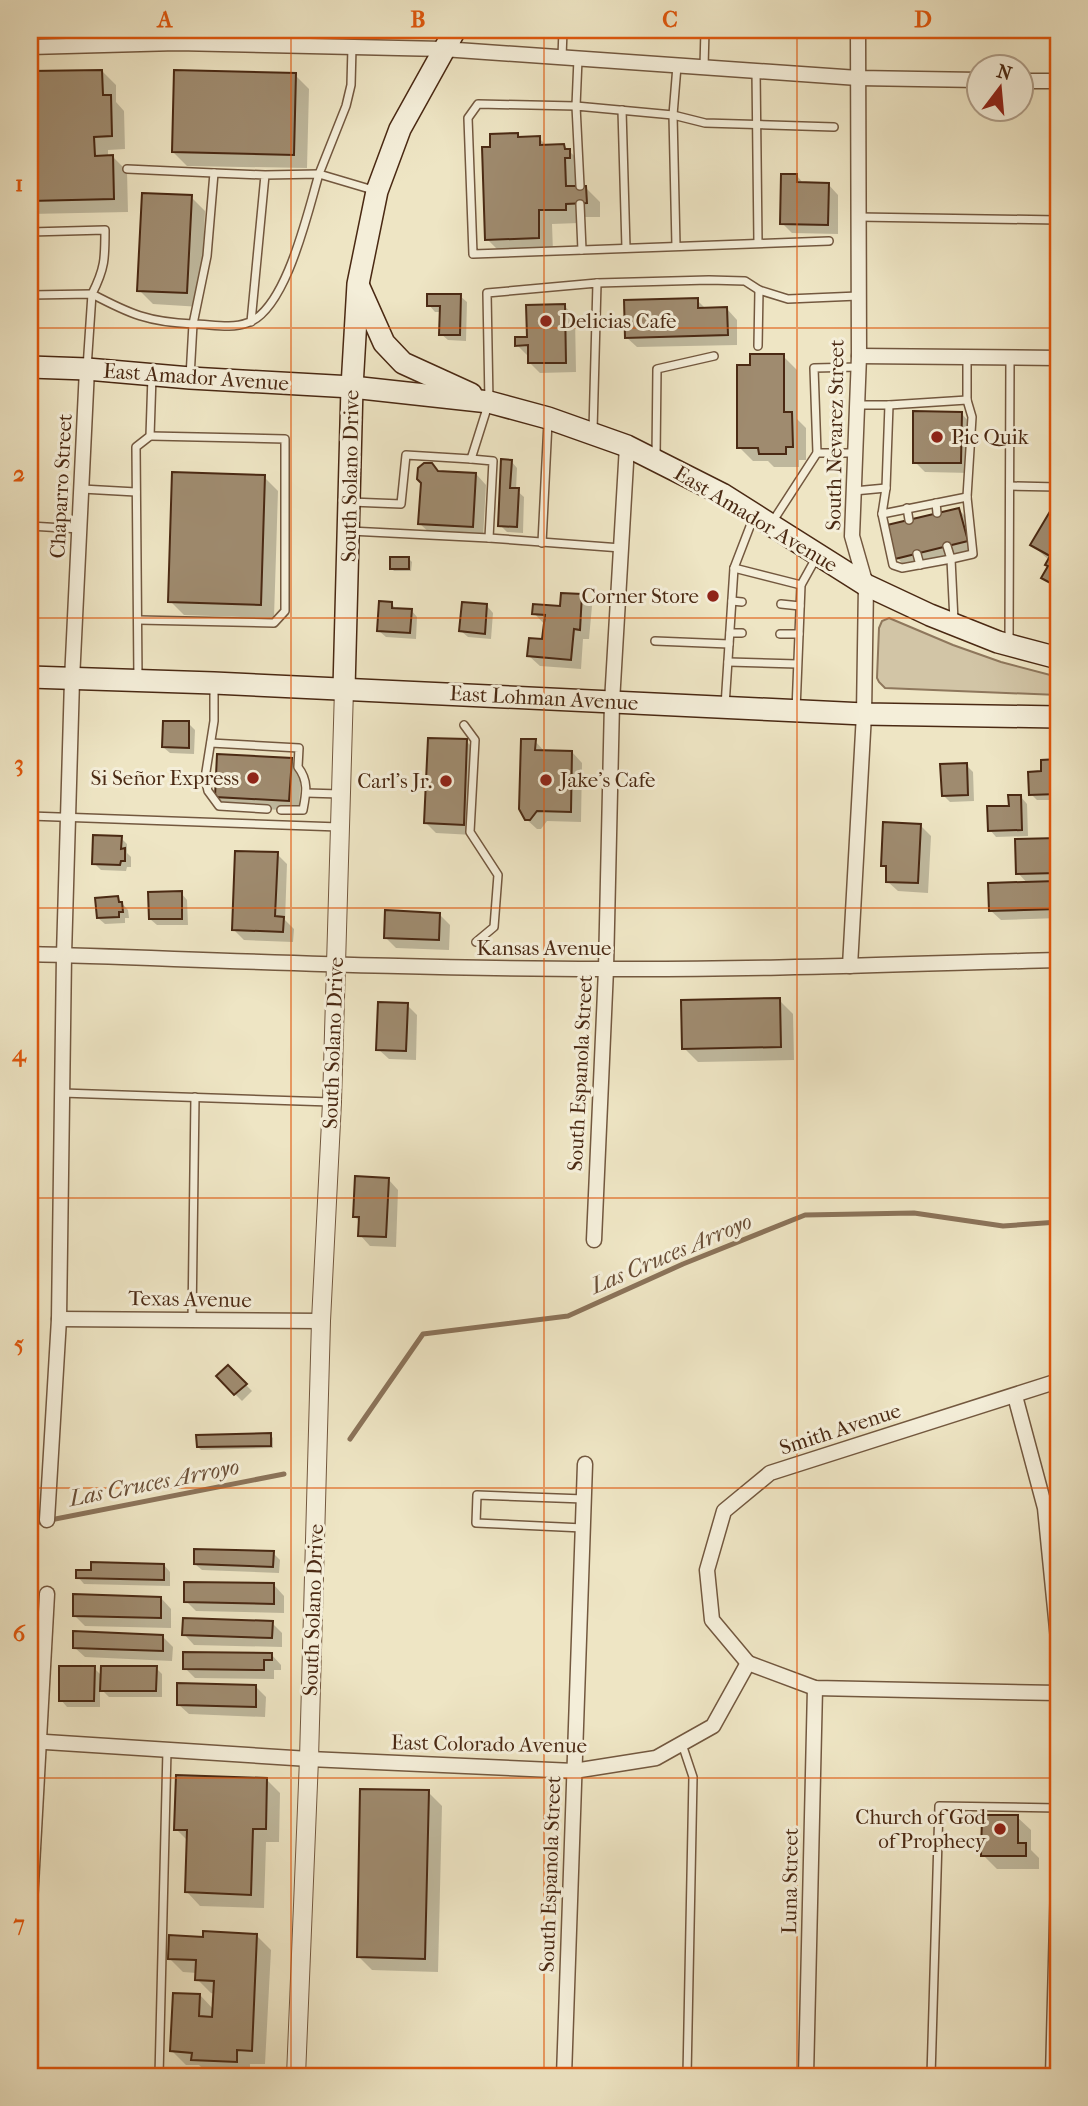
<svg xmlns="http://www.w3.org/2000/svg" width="1088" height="2106" viewBox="0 0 1088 2106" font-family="'IM FELL French Canon',serif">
  <rect width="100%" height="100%" fill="#eee5c4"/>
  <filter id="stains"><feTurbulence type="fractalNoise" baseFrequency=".00286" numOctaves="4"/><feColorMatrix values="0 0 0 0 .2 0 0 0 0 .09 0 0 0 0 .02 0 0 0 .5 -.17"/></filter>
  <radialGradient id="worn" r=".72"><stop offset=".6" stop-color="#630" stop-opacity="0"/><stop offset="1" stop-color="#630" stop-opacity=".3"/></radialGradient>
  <polygon fill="#d2c5a6" stroke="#8e775c" stroke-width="2" points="889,618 953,645 1001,662 1058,677 1058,695 885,688 879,682 877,678 879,628 882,621"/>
  <g fill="#0003">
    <polygon points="102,71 116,85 116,102 124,111 125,149 108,150 108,157 113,157 127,171 128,212 30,214 30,73"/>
    <polygon points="295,75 309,89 307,168 187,166 173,152"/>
    <polygon points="517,135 521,139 539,138 548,147 564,146 569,151 583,164 583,171 578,171 578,188 586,188 600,202 600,217 579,217 579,223 552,224 553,252 501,253 487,239 492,149"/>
    <polygon points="797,176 804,184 828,184 838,195 838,234 792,233 782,223"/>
    <polygon points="191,197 205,211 201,307 153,304 139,290"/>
    <polygon points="460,296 467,302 466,341 448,340 441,334 441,312 435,312 429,305"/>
    <polygon points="697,300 707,310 727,309 737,320 737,345 637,347 626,337"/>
    <polygon points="564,306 575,316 576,372 540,373 530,363 530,355 527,355 517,345 529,339"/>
    <polygon points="783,356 797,370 797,419 806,428 806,460 799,460 799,467 774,467 768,461 753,461 739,447"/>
    <polygon points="961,413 971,424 971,473 925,472 915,462"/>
    <polygon points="511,461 517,468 516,490 524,497 523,533 507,532 500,525"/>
    <polygon points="438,473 476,474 486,485 483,537 431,534 420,524"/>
    <polygon points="264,477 278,491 274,618 184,615 170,601"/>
    <polygon points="1058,500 1058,592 1043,577 1049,567 1049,560 1032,545"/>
    <polygon points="959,510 969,520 977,551 907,568 897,558"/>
    <polygon points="409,559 412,562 411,571 394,571 391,568"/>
    <polygon points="582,596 592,606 589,639 583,639 581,669 540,666 529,656 544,641 545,625 534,613 562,608"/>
    <polygon points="391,603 397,610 411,610 417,617 416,639 386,637 379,631"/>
    <polygon points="487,606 493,613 491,639 468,637 461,631"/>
    <polygon points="188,723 195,730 194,754 170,753 163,747"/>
    <polygon points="466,741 477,752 473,835 436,833 426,823"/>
    <polygon points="535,741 545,752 572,752 582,763 581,822 547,821 541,829 537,829 526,819"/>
    <polygon points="291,760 301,771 299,811 227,807 216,796"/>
    <polygon points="1043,761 1058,761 1058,800 1037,800 1031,794 1043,773"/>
    <polygon points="966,765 973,772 974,801 950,802 943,795"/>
    <polygon points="1021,797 1027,804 1028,836 996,837 990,830"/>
    <polygon points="920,825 931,836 928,893 898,891 887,881 888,870 883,865"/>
    <polygon points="121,838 127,844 127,853 131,857 131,867 127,867 126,871 101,870 94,863"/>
    <polygon points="1017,840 1058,840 1058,883 1055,883 1058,886 1058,918 1001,920 990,910 1028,884 1018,873"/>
    <polygon points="277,854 287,864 285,920 294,929 293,942 244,940 234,930"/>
    <polygon points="181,893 187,900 188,925 157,925 150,919"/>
    <polygon points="117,898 128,910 129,918 125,918 125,923 105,924 98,918"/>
    <polygon points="439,914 450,925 449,950 396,948 385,937"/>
    <polygon points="779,1000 793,1014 794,1060 698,1062 684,1048"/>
    <polygon points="407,1005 417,1015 416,1060 389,1059 378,1049"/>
    <polygon points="388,1179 398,1190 396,1247 370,1246 360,1235 361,1223 354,1216"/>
    <polygon points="228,1367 252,1391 242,1401 218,1377"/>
    <polygon points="270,1435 273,1438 273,1448 201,1450 198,1447"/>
    <polygon points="273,1553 280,1560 279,1573 202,1570 195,1564"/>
    <polygon points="164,1565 170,1572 170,1586 84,1584 78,1577"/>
    <polygon points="274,1585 284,1596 284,1613 196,1611 186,1601"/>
    <polygon points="161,1598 171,1609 171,1628 85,1626 74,1615"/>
    <polygon points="272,1623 282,1633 282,1647 194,1645 184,1634"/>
    <polygon points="162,1636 173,1647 172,1661 85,1657 74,1647"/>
    <polygon points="271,1654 281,1665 281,1670 274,1670 274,1679 195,1678 185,1668"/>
    <polygon points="94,1668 102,1676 156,1668 162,1674 162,1697 109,1697 100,1688 100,1707 67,1707 61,1700"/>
    <polygon points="256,1687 266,1697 265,1717 189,1714 178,1704"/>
    <polygon points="266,1779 280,1793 279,1842 266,1842 264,1908 200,1906 187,1892 188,1841 176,1829"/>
    <polygon points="428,1792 442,1806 438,1972 372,1970 358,1956"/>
    <polygon points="1017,1817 1031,1830 1031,1850 1039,1858 1039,1869 997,1869 983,1855"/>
    <polygon points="257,1936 271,1950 265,2064 250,2064 250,2075 207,2073 199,2065 186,2065 172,2051 200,1995 214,2010 215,1994 211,1993 197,1979 197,1973 183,1972 169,1958 205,1939"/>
  </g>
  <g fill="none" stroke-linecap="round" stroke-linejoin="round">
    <g stroke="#8b7359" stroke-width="5">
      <polyline points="350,1439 423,1334 568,1316 683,1264 805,1215 914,1213 1003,1226 1058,1222"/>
      <polyline points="30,1524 284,1474"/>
    </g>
  </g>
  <g fill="#9f8b6f" stroke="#4a2913" stroke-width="2">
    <polygon points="102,70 103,95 111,95 112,136 94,137 95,156 113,155 114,199 30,201 30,71"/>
    <polygon points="174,70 296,73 294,155 172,152"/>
    <polygon points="518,133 518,137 540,136 540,145 564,144 565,149 570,149 570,158 565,158 566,186 586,186 587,203 566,204 566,210 539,210 539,238 485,240 482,147 490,147 490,134"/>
    <polygon points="781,174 797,174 797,182 829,183 828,225 780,224"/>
    <polygon points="142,193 192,195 187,293 137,291"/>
    <polygon points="427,294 461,294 460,335 439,335 440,306 427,306"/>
    <polygon points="698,298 698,308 727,307 728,335 625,338 624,300"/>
    <polygon points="565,304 566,363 528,363 528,345 515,346 515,337 527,337 526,305"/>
    <polygon points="750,354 784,354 784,412 792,412 793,447 786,447 786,454 759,454 758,448 737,448 737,365 750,365"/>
    <polygon points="913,411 962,412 961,463 913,463"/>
    <polygon points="501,459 512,460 510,488 519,488 517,527 498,526"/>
    <polygon points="424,463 432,463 438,471 476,473 473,527 418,524 421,483 417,479 418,468"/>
    <polygon points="172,472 265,475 261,605 168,602"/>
    <polygon points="1058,498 1058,587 1041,578 1048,566 1045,565 1050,556 1030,545"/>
    <polygon points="959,508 968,541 895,559 887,525"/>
    <rect x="390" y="557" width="19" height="12"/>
    <polygon points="561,593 582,594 580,630 574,629 571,660 527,656 529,638 542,639 545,615 532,614 533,604 560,606"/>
    <polygon points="379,601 392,602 392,608 412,609 410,633 377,631"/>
    <polygon points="462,602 487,604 485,634 459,631"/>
    <polygon points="163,721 189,721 189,748 162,747"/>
    <polygon points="428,738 467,739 464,825 424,823"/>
    <polygon points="521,739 536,739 535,750 572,751 571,812 537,811 530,820 525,820 519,809"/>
    <polygon points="217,754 292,758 289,801 215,797"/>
    <polygon points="1058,759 1058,794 1029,795 1028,772 1041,771 1041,760"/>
    <polygon points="967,763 968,795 942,796 940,764"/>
    <polygon points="1008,795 1021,795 1022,830 988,831 987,806 1009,806"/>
    <polygon points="883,822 921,824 918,883 886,882 886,866 881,866"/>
    <polygon points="93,835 122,836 121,849 125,848 125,861 121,861 120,865 92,864"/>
    <polygon points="1058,838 1058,873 1016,874 1015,839"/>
    <polygon points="235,851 278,852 275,916 284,917 283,932 232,930"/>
    <polygon points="1056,881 1057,909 989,911 988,883"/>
    <polygon points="182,891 182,919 149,919 148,892"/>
    <polygon points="118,896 119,902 122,902 123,912 119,912 119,917 97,918 95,898"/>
    <polygon points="385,910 440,913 439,940 384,938"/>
    <polygon points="780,998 781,1047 682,1049 681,1000"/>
    <polygon points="378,1002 408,1003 406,1051 376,1050"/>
    <polygon points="355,1176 389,1178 386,1237 358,1236 359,1217 353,1217"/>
    <polygon points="228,1365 247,1384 234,1395 216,1376"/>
    <polygon points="271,1433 271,1446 197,1447 196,1435"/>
    <polygon points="194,1549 274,1551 273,1567 194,1564"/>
    <polygon points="91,1562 164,1564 164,1580 76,1578 76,1570 91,1570"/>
    <polygon points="184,1582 274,1583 274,1604 184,1602"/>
    <polygon points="73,1594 161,1597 161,1618 73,1616"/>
    <polygon points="183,1618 273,1621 272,1638 182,1635"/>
    <polygon points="73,1631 163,1635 163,1651 73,1648"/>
    <polygon points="183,1652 272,1653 272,1660 264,1660 264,1670 183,1669"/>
    <polygon points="59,1666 95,1666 94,1701 59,1701"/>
    <polygon points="101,1666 157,1666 156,1691 100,1691"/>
    <polygon points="177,1683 256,1685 256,1707 177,1705"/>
    <polygon points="176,1775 267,1778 266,1829 253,1829 251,1895 185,1892 187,1830 174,1830"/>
    <polygon points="360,1789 429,1790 425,1959 357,1957"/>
    <polygon points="982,1815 1018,1815 1018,1843 1026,1843 1026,1856 981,1856"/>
    <polygon points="203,1931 257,1934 252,2051 237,2050 237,2062 191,2060 192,2053 170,2051 173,1993 200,1994 199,2016 212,2017 214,1981 195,1980 196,1960 168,1959 169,1935 203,1937"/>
  </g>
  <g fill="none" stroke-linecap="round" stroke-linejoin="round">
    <defs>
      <g id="service">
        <polyline points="352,47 351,85 346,106 319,174 373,190"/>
        <polyline points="562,57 563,30"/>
        <polyline points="578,59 576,106 478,104 468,118 473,254 829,241"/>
        <polyline points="704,67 705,30"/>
        <polyline points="756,71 758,243"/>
        <polyline points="622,110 626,248"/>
        <polyline points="127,169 214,173"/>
        <polyline points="580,186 576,106 673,115 705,123 834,127"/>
        <polyline points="580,204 582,250"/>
        <polyline points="858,217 1058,220"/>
        <path d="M30 232 105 230C105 259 105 268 92 294 130 314 148 322 193 324L190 377"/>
        <polyline points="676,246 673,115 677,66"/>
        <polyline points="597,283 709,280 745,281 759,290 788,299 858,296"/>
        <polyline points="30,295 92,294 87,368"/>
        <path d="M251 322 265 175 214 173 207 256 193 324C210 324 231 329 247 323 286 311 308 211 319 174L265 175"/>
        <polyline points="758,346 759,290"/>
        <polyline points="858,405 889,405 967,400"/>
        <polyline points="889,405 886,488 882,514 893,565 902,568 951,559 954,621"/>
        <polyline points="817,453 855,453"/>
        <polyline points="656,457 657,369 714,356"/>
        <polyline points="471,459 493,461 489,538"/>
        <polyline points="1010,486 1058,487"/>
        <polyline points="82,489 136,492"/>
        <polyline points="854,491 886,488"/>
        <polyline points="967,497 972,417 967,400 967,357"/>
        <polyline points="351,502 401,504 406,455 471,459 489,402 487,293 597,283 593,430"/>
        <polyline points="936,503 937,513"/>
        <polyline points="907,508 909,520"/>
        <polyline points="882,514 967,497 973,554 951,559 947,546"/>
        <polyline points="771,524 817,453 814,368 859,367"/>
        <polyline points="30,526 80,529"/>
        <polyline points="350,531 489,538 621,548"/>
        <polyline points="542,543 548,422"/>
        <polyline points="917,554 920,565"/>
        <polyline points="734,568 801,585"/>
        <polyline points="732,601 742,602"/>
        <polyline points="781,604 800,606"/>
        <polyline points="138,620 274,623 285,611 285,439 150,436"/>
        <polyline points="730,633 742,633"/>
        <polyline points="780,634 799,634"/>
        <polyline points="655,641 729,644"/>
        <polyline points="1009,641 1010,358"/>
        <polyline points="728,662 797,664"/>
        <polyline points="138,679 136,447 150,436 152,376"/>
        <polyline points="214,684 214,721 205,778 208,791 219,806 267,809"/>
        <polyline points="725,706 734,568 754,516"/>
        <polyline points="796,710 801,585 816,558"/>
        <polyline points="464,725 475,740 470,832 498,875 494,927 476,942"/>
        <path d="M211 743 299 748 298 767C309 781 306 794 303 810H281"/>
        <polyline points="306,793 340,794"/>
        <polyline points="30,816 339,827"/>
        <polyline points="62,1093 331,1102"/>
        <polyline points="192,1320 195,1097"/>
        <polyline points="583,1528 476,1523 477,1495 584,1499"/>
        <polyline points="682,1744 693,1777 687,2076"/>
        <polyline points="159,2076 167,1750"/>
        <polyline points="931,2076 939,1806 1058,1808"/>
      </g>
      <g id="minor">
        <polyline points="30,47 177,43 443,49 858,78 979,80"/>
        <polyline points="1021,81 1058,81"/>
        <polyline points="859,356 1058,358"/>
        <path d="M30 954C221 960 411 969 602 969 754 970 906 964 1058 960"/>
        <polyline points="850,966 864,714 866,585 852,536 859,356 858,30"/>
        <polyline points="594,1240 606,969 612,702 627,446"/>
        <polyline points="59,1319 321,1321"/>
        <polyline points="1015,1396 1045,1508 1058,1639"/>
        <polyline points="47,1520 59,1319 64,955 72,680 87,369"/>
        <polyline points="748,1663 712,1620 707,1570 724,1511 770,1473 1058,1381"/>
        <polyline points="30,1741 309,1759 574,1771 656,1758 713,1726 748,1663 815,1688 1058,1693"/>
        <polyline points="30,1903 47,1594"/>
        <polyline points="564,2076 585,1464"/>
        <polyline points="779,2076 847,2076"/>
        <polyline points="806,2076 815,1688"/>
        <polyline points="1053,2076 1058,1884"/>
      </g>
      <polyline id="tertiary" points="296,2076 309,1759 321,1321 332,1102 344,689"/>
      <g id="secondary">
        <polyline points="359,287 384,343 403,363 471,394"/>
        <polyline points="30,367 87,369 190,378 352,387 489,402 548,418 627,446 722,494 866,585 930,615 998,642 1058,658"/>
        <polyline points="30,677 214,683 864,714 1058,717"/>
        <polyline points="344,689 352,387 358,284 377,191 400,129 455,30"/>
      </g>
    </defs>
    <use href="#service" stroke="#73583f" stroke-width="10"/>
    <use href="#minor" stroke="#73583f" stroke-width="17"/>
    <use href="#tertiary" stroke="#73583f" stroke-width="20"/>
    <use href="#secondary" stroke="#4a2913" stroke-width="24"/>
    <use href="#service" stroke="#f4eed9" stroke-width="7"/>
    <use href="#minor" stroke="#f4eed9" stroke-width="14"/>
    <use href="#tertiary" stroke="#f4eed9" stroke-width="18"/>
    <use href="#secondary" stroke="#f4eed9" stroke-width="21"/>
  </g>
  <path fill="none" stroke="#e0570c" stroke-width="2" stroke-opacity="0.55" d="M291 30V2076M544 30V2076M797 30V2076M30 328H1058M30 618H1058M30 908H1058M30 1198H1058M30 1488H1058M30 1778H1058"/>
  <g fill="#8f2418" stroke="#f4eed9" stroke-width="2.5">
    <circle cx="546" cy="321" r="7"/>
    <circle cx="937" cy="437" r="7"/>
    <circle cx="713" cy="596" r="7"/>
    <circle cx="253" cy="778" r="7"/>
    <circle cx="546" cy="780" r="7"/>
    <circle cx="446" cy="781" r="7"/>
    <circle cx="1000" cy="1829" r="7"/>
  </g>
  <g text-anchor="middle" stroke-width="6" stroke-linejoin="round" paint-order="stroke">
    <g font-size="21" fill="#4a2913" stroke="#f4eed9" text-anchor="end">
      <text x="560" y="328" text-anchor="start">Delicias Cafe</text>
      <text x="951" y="444" text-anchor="start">Pic Quik</text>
      <text x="699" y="603">Corner Store</text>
      <text x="239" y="785">Si Señor Express</text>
      <text x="560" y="787" text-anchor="start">Jake's Cafe</text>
      <text x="432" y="788">Carl's Jr.</text>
      <text x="986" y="1824">Church of God<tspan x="986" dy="24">of Prophecy</tspan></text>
    </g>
    <g font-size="21" fill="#4a2913" stroke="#f4eed9">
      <text transform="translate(196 377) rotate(4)" y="7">East Amador Avenue</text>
      <text transform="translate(835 435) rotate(-89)" y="7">South Nevarez Street</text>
      <text transform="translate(350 476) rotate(-89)" y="7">South Solano Drive</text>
      <text transform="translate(61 486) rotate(-87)" y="7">Chaparro Street</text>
      <text transform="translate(756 519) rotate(31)" y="7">East Amador Avenue</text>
      <text transform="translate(544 698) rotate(3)" y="7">East Lohman Avenue</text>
      <text x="544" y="955">Kansas Avenue</text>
      <text transform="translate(333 1043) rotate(-88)" y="7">South Solano Drive</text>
      <text transform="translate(580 1073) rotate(-87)" y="7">South Espanola Street</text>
      <text transform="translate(190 1299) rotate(1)" y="7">Texas Avenue</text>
      <text transform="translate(840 1429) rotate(-18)" y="7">Smith Avenue</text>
      <text transform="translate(313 1610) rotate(-88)" y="7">South Solano Drive</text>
      <text transform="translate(489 1744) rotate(1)" y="7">East Colorado Avenue</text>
      <text transform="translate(550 1874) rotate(-88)" y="7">South Espanola Street</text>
      <text transform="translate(790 1881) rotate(-89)" y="7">Luna Street</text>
    </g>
    <g font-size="23" font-style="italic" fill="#6a4e36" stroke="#f4eed9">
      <text transform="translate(671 1253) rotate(-23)" y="8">Las Cruces Arroyo</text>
      <text transform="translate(154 1482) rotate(-11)" y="8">Las Cruces Arroyo</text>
    </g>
  </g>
  <rect width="1088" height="2106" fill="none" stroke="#eee5c4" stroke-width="77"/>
  <g transform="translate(1000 88) rotate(16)"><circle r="33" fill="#f4eed9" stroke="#b09f8a" stroke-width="2"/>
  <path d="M0-5L12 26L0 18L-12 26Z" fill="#8f2418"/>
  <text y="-10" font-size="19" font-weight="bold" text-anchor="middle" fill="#4a2913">N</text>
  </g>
  <rect x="38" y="38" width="1012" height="2030" fill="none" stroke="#e0570c" stroke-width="2.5"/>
  <g font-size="23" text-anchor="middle" font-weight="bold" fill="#e0570c">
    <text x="165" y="27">A</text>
    <text x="418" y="27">B</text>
    <text x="670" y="27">C</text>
    <text x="923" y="27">D</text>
    <text x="19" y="191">1</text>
    <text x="19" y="481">2</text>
    <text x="19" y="771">3</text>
    <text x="19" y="1061">4</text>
    <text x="19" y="1351">5</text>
    <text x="19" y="1641">6</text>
    <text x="19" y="1931">7</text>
  </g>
  <rect width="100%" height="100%" filter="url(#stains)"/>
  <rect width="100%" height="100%" fill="url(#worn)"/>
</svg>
